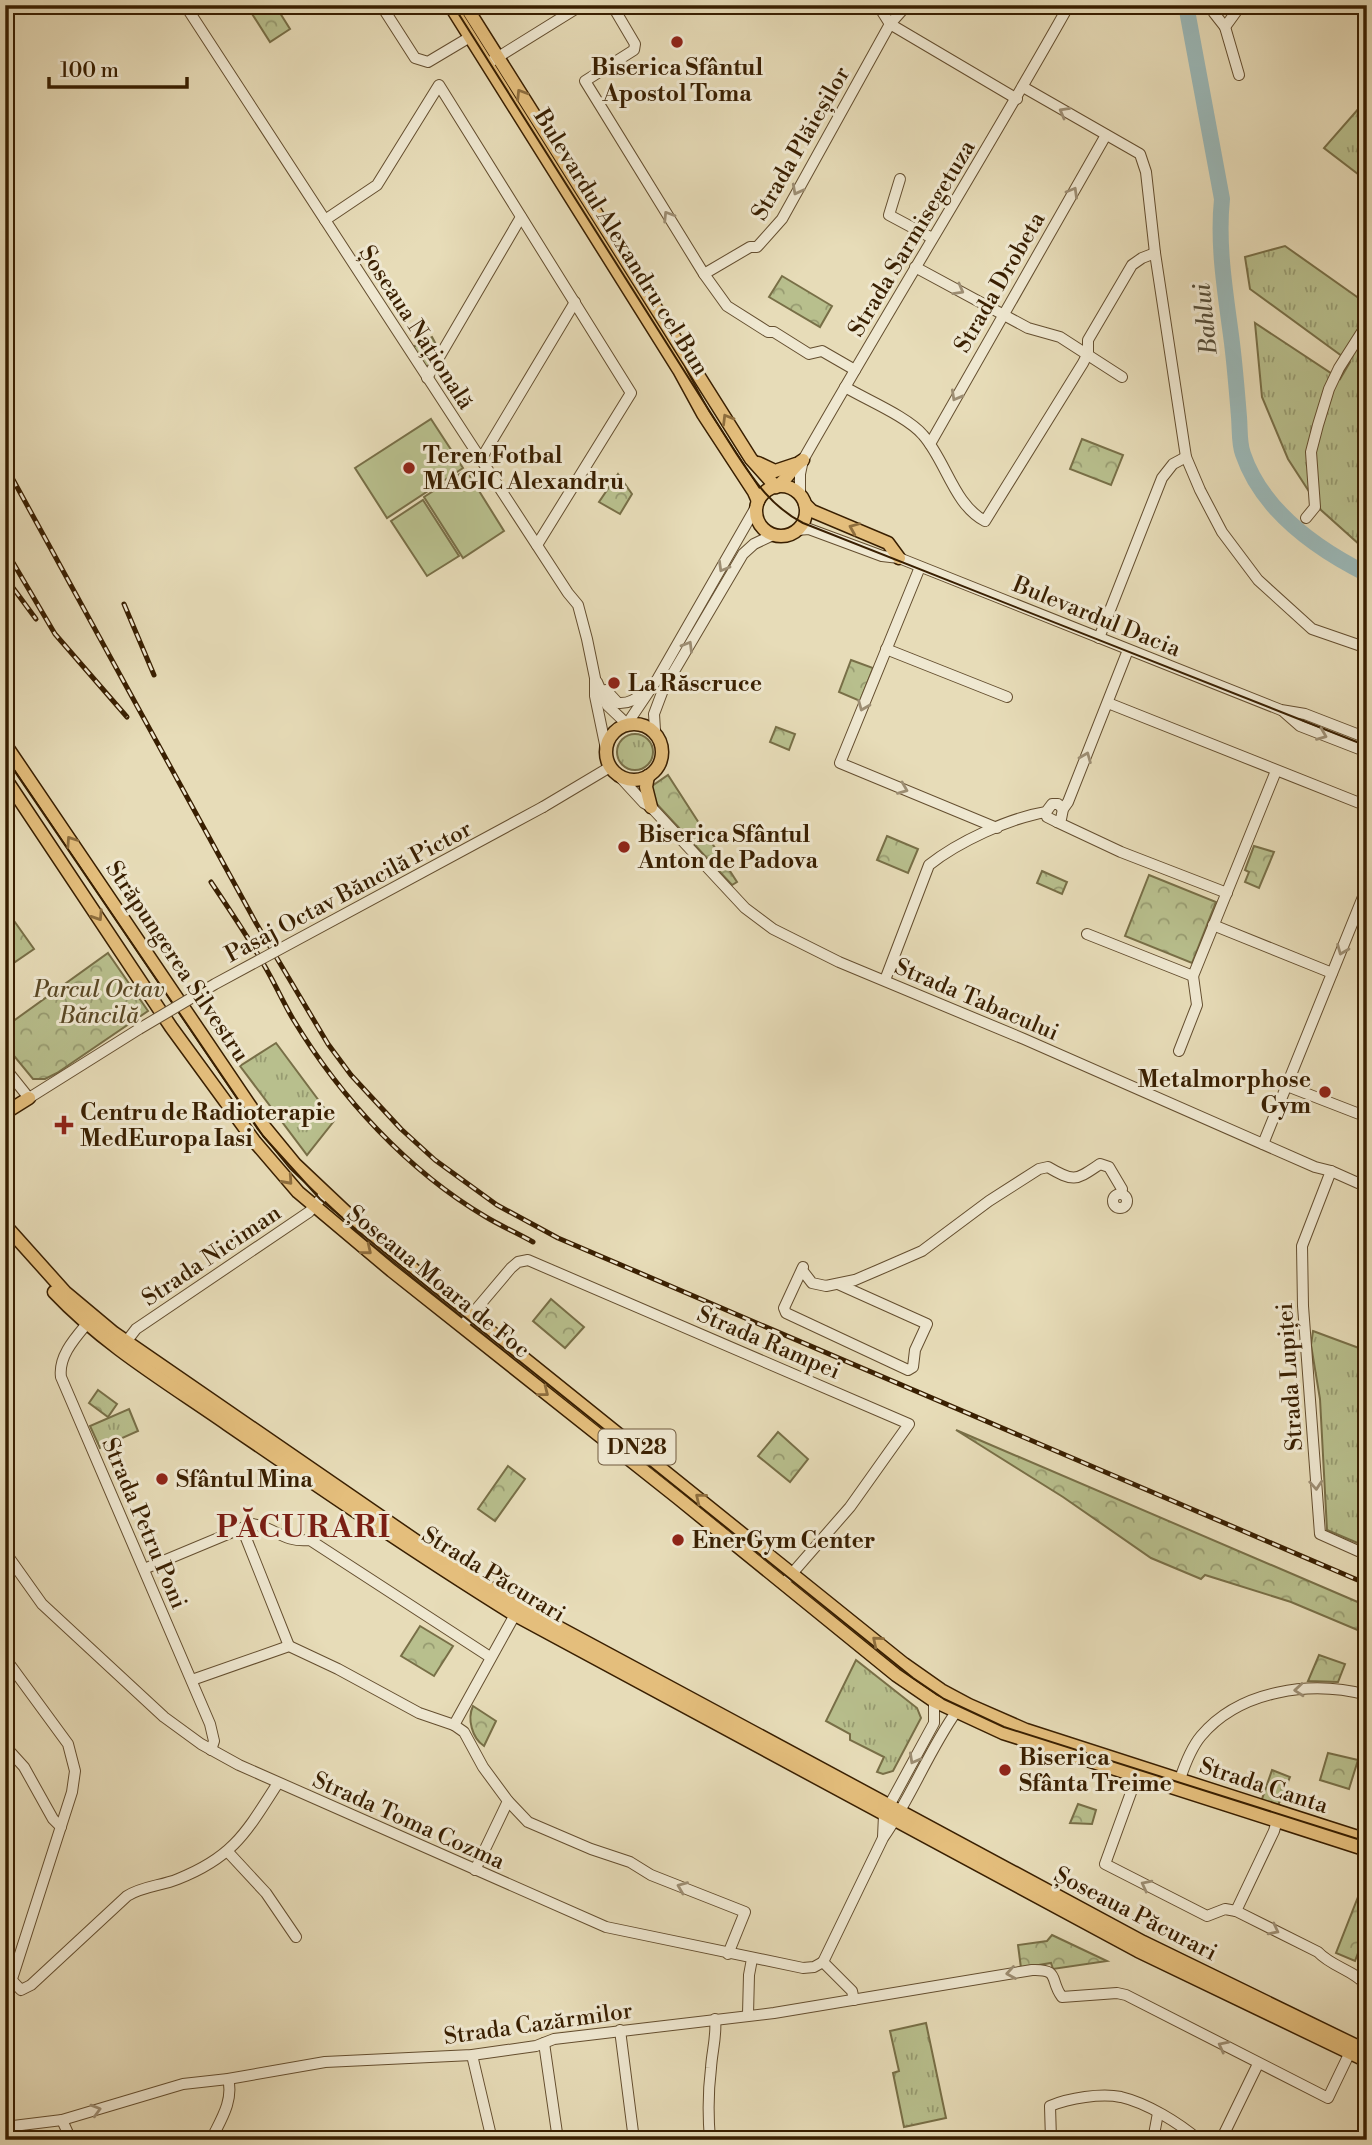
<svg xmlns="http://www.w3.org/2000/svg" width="1372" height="2145" viewBox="0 0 1372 2145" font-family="'Libre Bodoni',serif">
  <defs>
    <pattern id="grass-tufts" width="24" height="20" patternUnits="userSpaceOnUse" patternTransform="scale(1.75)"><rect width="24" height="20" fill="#b8bf8d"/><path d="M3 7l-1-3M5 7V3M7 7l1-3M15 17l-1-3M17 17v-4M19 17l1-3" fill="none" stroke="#979b71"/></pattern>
    <pattern id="park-crowns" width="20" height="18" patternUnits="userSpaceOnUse" patternTransform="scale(1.75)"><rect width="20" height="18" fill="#b8bf8d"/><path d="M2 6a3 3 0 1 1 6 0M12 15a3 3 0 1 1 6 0" fill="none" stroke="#979b71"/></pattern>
  </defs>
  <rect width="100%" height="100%" fill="#e7dcb8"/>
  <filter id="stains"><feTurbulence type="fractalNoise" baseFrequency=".00286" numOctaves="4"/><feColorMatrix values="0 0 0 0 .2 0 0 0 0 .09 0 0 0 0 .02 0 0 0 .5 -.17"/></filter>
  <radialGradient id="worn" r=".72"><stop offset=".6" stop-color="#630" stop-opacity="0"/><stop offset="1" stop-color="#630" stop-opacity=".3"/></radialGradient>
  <g fill="url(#grass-tufts)" stroke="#786f47" stroke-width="2">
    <polygon points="1367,99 1367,181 1324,148"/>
    <polygon points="1285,246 1367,304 1367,547 1360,545 1321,510 1288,459 1262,397 1255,323 1340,379 1350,362 1250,289 1245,257"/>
    <circle cx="635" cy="752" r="18"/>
    <polygon points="276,1043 334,1121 307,1155 240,1066"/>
    <polygon points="1313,1331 1367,1351 1367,1547 1327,1530 1320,1399 1311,1345"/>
    <polygon points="129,1409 138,1431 100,1448 90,1426"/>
    <polygon points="856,1660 917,1708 921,1718 893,1771 883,1774 877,1772 884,1757 850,1740 850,1734 826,1721"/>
    <polygon points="926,2023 946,2118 904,2127 893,2073 899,2071 890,2031"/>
  </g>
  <g fill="url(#park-crowns)" stroke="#786f47" stroke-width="2">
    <polygon points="275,5 290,29 270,42 247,6"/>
    <polygon points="782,276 832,306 820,327 769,297"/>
    <polygon points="432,337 439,350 429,367 422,365 413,347"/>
    <polygon points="1082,439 1123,455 1111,485 1070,469"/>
    <polygon points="618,474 632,494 620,514 599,502"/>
    <polygon points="851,660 873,668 860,701 839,692"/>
    <polygon points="776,727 795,734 789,750 770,742"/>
    <polygon points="668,775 737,882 732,885 654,801 652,786"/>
    <polygon points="887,836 918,849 908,873 877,860"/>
    <polygon points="1254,846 1274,852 1259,888 1245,882 1249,872 1245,870"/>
    <polygon points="1042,871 1067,882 1062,894 1037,883"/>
    <polygon points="1149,875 1216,902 1192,963 1125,936"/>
    <polygon points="12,918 34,949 15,962 5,948 5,923"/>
    <polygon points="108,953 148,1011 57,1073 45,1079 33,1079 5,1045 5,1027"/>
    <polygon points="551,1299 584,1327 565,1348 533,1321"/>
    <polygon points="98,1390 117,1404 108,1417 89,1403"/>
    <polygon points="956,1430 1367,1606 1367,1634 1291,1602 1205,1575 1201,1579 1151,1558 1063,1497"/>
    <polygon points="778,1432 808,1459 790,1482 758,1456"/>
    <polygon points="508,1466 525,1479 495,1521 478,1509"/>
    <polygon points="420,1626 453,1646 434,1676 401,1656"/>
    <polygon points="1319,1655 1345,1664 1338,1682 1308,1681"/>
    <path d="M473 1706 496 1721 484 1746C472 1738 467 1719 473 1706Z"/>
    <polygon points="1328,1753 1358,1760 1349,1789 1320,1780"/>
    <polygon points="1272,1770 1290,1777 1277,1808 1261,1802"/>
    <polygon points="1078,1804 1096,1810 1092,1824 1070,1823"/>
    <polygon points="1358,1897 1367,1900 1367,1929 1355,1961 1336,1953"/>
    <polygon points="1052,1935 1107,1961 1053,1969 1051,1963 1021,1968 1018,1945 1047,1941"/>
  </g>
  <g fill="#b8bf8d" stroke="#786f47" stroke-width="2">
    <polygon points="431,419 463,468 387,518 355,468"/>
    <polygon points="466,470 504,531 463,558 424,497"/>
    <polygon points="423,500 459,556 427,576 391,521"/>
  </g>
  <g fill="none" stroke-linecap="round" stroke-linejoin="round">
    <path stroke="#9bb9b9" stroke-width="16" d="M1186 5 1222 199C1217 247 1226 296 1232 343 1235 368 1237 392 1239 417 1240 429 1239 444 1243 454 1262 510 1317 549 1367 574"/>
    <defs>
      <g id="minor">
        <polyline points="185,5 568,593 578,605 587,639 595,678 595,696 606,749"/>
        <polyline points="381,5 415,58 428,62 470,37"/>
        <polyline points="612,5 635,44 634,50 585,81 704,274"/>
        <polyline points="878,5 890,24 1017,99"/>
        <polyline points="1212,5 1214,13 1225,27 1241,5"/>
        <polyline points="1225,27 1239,75"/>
        <polyline points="487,64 582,5"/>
        <polyline points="1023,87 1140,154 1146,172 1155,253 1186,457 1200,490 1222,532 1258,580 1312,629 1367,648"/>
        <polyline points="900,179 889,215 932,238"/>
        <polyline points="325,220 377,185 439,85 631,393 537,545"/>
        <polyline points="915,267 1028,328 1060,337 1122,377"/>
        <polyline points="855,370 822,351 809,354 774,332 768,332 727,306 704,274 750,247 757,247 782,219 890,24 907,5"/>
        <polyline points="427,378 521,217"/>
        <path d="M845 387C867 400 908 417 923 435 946 461 954 505 985 521L1083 363 1088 353V340L1132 265 1142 258 1155 253"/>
        <polyline points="930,444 1106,135"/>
        <polyline points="481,459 575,302"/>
        <path d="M800 495V474L803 460C890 307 983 158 1069 5"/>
        <polyline points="1306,518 1315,507 1311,452 1318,425 1329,389 1339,368 1367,324"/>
        <polyline points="797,530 809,529 882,556 899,558 1281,710 1305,714 1367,738"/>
        <polyline points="920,567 840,763 997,828"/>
        <polyline points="1099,638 1162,478 1173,464 1186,457"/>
        <polyline points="886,649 1007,697"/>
        <polyline points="597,682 607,705 627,724 658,678 756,507"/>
        <path d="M606 690 618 703C630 704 637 698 646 691"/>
        <polyline points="1108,703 1367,806"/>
        <polyline points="1284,712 1300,726 1367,752"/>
        <polyline points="655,730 654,714 663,690 743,554 754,544 773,535"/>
        <polyline points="620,777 644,803 651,807 745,908 773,929 839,962 1024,1039 1315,1167 1331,1171 1367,1187"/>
        <polyline points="543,807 610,767"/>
        <polyline points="1046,812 1047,817 1057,822 1061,819 1063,809 1068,802 1128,650"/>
        <polyline points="1057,822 1121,852 1227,893"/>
        <polyline points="1213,925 1332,973"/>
        <polyline points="1087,934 1193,976 1276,771"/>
        <path d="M885 980 929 865C958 842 1009 818 1046 812L1052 804H1058L1063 809"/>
        <polyline points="1179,1051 1197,1005 1193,976"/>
        <polyline points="5,1068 29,1098 139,1029"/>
        <polyline points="1287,1086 1367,1117"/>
        <polyline points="1263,1144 1367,887"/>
        <polyline points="1331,1171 1302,1246 1303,1306 1320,1534 1367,1555"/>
        <circle cx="1120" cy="1201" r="7"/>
        <polyline points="803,1267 784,1308 786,1313 908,1370 913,1367 915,1350 927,1324 838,1284"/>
        <path d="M802 1270 812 1283 826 1286 855 1280 876 1271 922 1251 989 1201 1039 1169 1048 1167C1075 1183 1076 1180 1100 1164L1109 1167 1122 1189 1121 1193"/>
        <path d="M90 1320C77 1336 58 1355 61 1377L210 1724 214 1741 211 1750"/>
        <polyline points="462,1326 511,1268 518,1262 528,1260 909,1424 850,1507 789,1577"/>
        <polyline points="123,1346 136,1329 309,1212 325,1194"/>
        <polyline points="242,1528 289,1646"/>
        <polyline points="5,1552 42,1604 164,1717 201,1744 239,1765 606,1927 803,1968 814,1967 823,1962"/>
        <path d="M144 1569 252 1524C275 1527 283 1543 310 1540L490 1657"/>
        <polyline points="5,1658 68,1744 75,1771 72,1792 11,1982 5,1993"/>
        <polyline points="192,1680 289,1646 338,1669 419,1713 454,1725 517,1611"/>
        <polyline points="454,1725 464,1732 483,1767 508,1801 528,1822 591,1849 630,1862 651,1875 745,1912 728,1954"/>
        <polyline points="5,1746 24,1767 53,1819 61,1827"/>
        <polyline points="1137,1776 1105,1864 1207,1916 1225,1909 1236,1911"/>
        <path d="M1180 1779C1185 1764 1191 1748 1201 1736 1240 1690 1311 1680 1367 1695"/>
        <path d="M1278 1817 1274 1831 1236 1911 1318 1952C1332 1967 1354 1970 1367 1986"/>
        <polyline points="883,1837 884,1815 934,1723 934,1701"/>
        <polyline points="228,1852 266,1893 296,1937"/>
        <polyline points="475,1870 508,1801"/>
        <path d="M823 1962 883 1838C911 1798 928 1752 956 1712L953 1706"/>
        <polyline points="823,1962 852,1991 854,2000"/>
        <path d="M5 1973 21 1990 31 1985 127 1896C143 1886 161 1886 178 1879 234 1857 247 1831 278 1783"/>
        <polyline points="748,2014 749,1975 752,1959"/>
        <polyline points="620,2030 634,2140"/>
        <polyline points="544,2043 558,2140"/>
        <polyline points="472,2055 492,2140"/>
        <polyline points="62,2120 71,2140"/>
        <path d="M5 2127 62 2120 183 2084 228 2079 325 2062 472 2055 536 2046 554 2039 774 2013 1032 1970C1061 1969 1049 1980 1062 1997L1117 1993 1126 1995 1328 2098 1352 2048"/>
        <path d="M211 2140C220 2121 234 2101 228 2079"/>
        <path d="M710 2140C708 2116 708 2092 711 2068 712 2051 717 2035 715 2019"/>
        <path d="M1051 2140 1050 2106C1069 2098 1101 2093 1121 2097 1147 2103 1179 2123 1199 2140"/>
        <polyline points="1153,2140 1158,2113"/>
        <polyline points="1221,2140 1258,2064"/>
      </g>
      <g id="major">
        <polyline points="450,5 679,370 703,414 754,492 758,501"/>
        <path d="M465 5 751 459 776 487C788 480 792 466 803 460"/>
        <polyline points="758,463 775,471 796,464"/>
        <circle cx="781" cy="511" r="25"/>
        <polyline points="805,504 812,511 888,543 899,558"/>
        <circle cx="634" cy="752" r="28"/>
        <polyline points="5,744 263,1125 295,1164 367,1232 904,1664 941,1690 969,1705 1026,1730 1367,1840"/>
        <polyline points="648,776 646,787 651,807"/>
        <polyline points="5,778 171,1027 255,1142 298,1192 392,1271 678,1498 896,1675 934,1701 1003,1733 1367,1850"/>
        <polyline points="5,1113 29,1098"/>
        <polyline points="5,1225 65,1292 114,1333 435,1554 519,1606 1143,1942 1367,2051"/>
        <path d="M54 1292C104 1345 168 1383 227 1424 322 1489 417 1554 515 1615L1138 1951 1367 2061"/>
      </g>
    </defs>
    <use href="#minor" stroke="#644e2f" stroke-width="12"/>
    <use href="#major" stroke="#391f01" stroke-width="15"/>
    <use href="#minor" stroke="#efe8d1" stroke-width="10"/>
    <use href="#major" stroke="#e4be7c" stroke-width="12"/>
    <g stroke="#391f01" stroke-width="2">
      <path d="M453 5 736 453C755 482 772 507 803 523L1367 746"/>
      <polyline points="5,757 263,1136 320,1199 364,1236 913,1678 944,1699 1004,1727 1367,1842"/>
    </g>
    <defs>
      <g id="rail">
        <polyline points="5,465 256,923 328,1044 351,1075 401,1129 435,1160 497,1205 558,1238 1367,1584"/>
        <polyline points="5,549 55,634 127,717"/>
        <polyline points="5,577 36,619"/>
        <polyline points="124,604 154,675"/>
        <path d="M211 882C231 912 251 941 268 972 277 988 284 1004 293 1019 340 1097 408 1171 486 1217 501 1226 517 1233 533 1242"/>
      </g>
    </defs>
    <use href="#rail" stroke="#391f01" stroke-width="5"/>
    <use href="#rail" stroke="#efe8d1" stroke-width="2.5" stroke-dasharray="8" stroke-linecap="butt"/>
    <defs>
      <polyline id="minor-bridge" points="139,1029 215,984 543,807"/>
    </defs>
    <use href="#minor-bridge" stroke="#644e2f" stroke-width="12" stroke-linecap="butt"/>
    <use href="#minor-bridge" stroke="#efe8d1" stroke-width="10"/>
  </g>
  <defs><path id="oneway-chevron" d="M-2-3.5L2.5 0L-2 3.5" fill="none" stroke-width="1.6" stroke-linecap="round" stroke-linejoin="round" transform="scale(1.75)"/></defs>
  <g stroke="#8e6e3e">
    <use href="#oneway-chevron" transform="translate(521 94) rotate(-122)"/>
    <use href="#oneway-chevron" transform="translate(727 419) rotate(-121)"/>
    <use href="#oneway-chevron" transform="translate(854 528) rotate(-157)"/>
    <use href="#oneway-chevron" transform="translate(71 841) rotate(-124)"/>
    <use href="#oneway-chevron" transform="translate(98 916) rotate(57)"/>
    <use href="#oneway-chevron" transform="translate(288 1180) rotate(48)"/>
    <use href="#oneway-chevron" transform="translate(367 1250) rotate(39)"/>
    <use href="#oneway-chevron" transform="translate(544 1392) rotate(38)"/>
    <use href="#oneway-chevron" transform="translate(700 1498) rotate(-141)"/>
    <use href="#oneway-chevron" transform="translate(877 1641) rotate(-140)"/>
  </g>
  <g stroke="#9d8e73">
    <use href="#oneway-chevron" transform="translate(1064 112) rotate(-151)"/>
    <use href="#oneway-chevron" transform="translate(797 190) rotate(118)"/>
    <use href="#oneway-chevron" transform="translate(1073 192) rotate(-60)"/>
    <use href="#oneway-chevron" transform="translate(668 216) rotate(-122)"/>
    <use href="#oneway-chevron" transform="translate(959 290) rotate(29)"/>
    <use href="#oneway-chevron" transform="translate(956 396) rotate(119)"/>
    <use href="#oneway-chevron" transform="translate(723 567) rotate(120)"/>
    <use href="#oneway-chevron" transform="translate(688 646) rotate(-59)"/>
    <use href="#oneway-chevron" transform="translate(863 706) rotate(112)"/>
    <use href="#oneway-chevron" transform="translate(1322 735) rotate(22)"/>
    <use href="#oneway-chevron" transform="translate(1086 757) rotate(-68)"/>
    <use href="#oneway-chevron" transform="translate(903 789) rotate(22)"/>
    <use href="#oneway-chevron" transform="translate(1342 950) rotate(112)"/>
    <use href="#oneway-chevron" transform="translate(1316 1485) rotate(86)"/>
    <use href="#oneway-chevron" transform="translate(1299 1690) rotate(175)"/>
    <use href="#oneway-chevron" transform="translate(914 1759) rotate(119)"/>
    <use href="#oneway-chevron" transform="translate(1146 1885) rotate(-153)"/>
    <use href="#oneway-chevron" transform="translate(682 1887) rotate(-158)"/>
    <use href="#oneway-chevron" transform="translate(1274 1930) rotate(27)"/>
    <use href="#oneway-chevron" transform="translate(1011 1973) rotate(171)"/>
    <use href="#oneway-chevron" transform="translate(1223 2046) rotate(-153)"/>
    <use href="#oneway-chevron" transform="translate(96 2110) rotate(-16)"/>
  </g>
  <g fill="#8f2418" stroke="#efe8d1" stroke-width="2.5">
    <circle cx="677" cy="42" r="7"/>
    <circle cx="409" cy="468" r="7"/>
    <circle cx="614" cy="683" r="7"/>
    <circle cx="624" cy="847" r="7"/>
    <circle cx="1325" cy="1092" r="7"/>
    <path d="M60.5 1114.5h7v7h7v7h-7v7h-7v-7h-7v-7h7z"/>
    <circle cx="162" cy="1479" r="7"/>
    <circle cx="678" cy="1540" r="7"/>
    <circle cx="1005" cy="1770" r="7"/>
  </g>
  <g text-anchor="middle" stroke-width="6" stroke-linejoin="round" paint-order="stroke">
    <rect fill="#efe8d1" stroke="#705b3f" stroke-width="2" x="598.5" y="1429.5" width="77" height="35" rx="5"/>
    <g font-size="21" font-weight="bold" fill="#391f01">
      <text x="637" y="1454">DN28</text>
    </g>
    <g font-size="23" font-weight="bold" fill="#391f01" stroke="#efe8d1" text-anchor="start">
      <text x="677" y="75" text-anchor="middle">Biserica Sfântul<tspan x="677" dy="26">Apostol Toma</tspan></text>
      <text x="423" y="463">Teren Fotbal<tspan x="423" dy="26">MAGIC Alexandru</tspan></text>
      <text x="628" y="691">La Răscruce</text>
      <text x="638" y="842">Biserica Sfântul<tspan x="638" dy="26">Anton de Padova</tspan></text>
      <text x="1311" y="1087" text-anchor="end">Metalmorphose<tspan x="1311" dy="26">Gym</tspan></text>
      <text x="80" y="1120">Centru de Radioterapie<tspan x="80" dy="26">MedEuropa Iasi</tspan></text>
      <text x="176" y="1487">Sfântul Mina</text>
      <text x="692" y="1548">EnerGym Center</text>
      <text x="1019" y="1765">Biserica<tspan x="1019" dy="26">Sfânta Treime</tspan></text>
    </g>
    <g font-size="23" fill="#391f01" stroke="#efe8d1">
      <text transform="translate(800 143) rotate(-60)" y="8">Strada Plăieșilor</text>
      <text transform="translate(911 238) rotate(-59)" y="8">Strada Sarmisegetuza</text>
      <text transform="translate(622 242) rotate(58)" y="8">Bulevardul Alexandru cel Bun</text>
      <text transform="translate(999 282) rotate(-60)" y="8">Strada Drobeta</text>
      <text transform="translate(417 327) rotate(57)" y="8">Șoseaua Națională</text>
      <text transform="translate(1097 616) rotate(22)" y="8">Bulevardul Dacia</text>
      <text transform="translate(348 891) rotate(-28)" y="8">Pasaj Octav Băncilă Pictor</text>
      <text transform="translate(178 961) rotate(56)" y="8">Străpungerea Silvestru</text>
      <text transform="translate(977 999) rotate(23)" y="8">Strada Tabacului</text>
      <text transform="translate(211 1255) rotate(-34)" y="8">Strada Niciman</text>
      <text transform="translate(439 1281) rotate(39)" y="8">Șoseaua Moara de Foc</text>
      <text transform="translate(769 1342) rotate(23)" y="8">Strada Rampei</text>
      <text transform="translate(1289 1377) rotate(-94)" y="8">Strada Lupiței</text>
      <text transform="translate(145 1523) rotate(67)" y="8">Strada Petru Poni</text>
      <text transform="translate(494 1574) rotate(31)" y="8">Strada Păcurari</text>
      <text transform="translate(1264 1785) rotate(18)" y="8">Strada Canta</text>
      <text transform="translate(409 1820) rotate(24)" y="8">Strada Toma Cozma</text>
      <text transform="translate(1136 1913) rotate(27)" y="8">Șoseaua Păcurari</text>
      <text transform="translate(538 2023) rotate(-8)" y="8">Strada Cazărmilor</text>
    </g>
    <g font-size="23" font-style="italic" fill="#594724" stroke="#efe8d1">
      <text x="99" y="997">Parcul Octav<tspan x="99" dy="26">Băncilă</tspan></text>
    </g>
    <g font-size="24" font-style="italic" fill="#564d38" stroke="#efe8d1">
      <text transform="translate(1205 319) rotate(-96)" y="8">Bahlui</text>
    </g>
    <g font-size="30" font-weight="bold" letter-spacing="2" fill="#7a1f14" stroke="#efe8d1">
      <text x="304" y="1537">PĂCURARI</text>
    </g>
  </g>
  <rect width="1372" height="2145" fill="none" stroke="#e7dcb8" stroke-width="28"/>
  <rect x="7" y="7" width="1358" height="2131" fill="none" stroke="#391f01" stroke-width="3.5"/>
  <rect x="14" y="14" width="1344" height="2117" fill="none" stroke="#391f01" stroke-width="2"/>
  <path d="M49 77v10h138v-10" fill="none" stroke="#391f01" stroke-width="3.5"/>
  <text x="60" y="77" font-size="21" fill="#391f01" stroke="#efe8d1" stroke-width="5" paint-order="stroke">100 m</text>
  <rect width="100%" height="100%" filter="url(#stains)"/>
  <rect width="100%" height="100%" fill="url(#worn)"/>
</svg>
